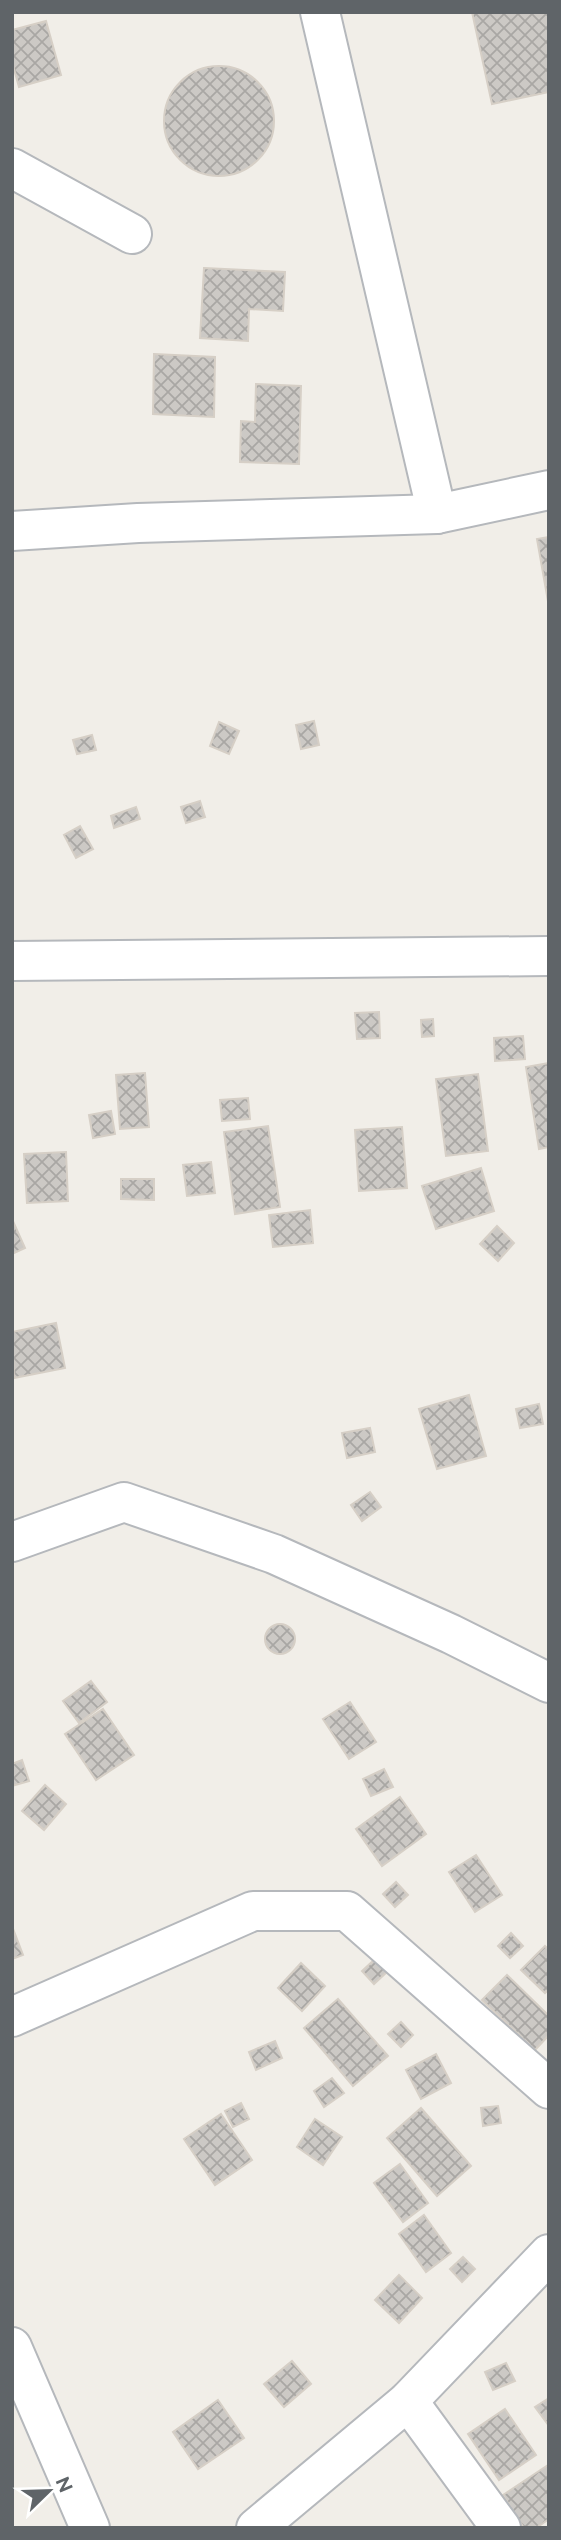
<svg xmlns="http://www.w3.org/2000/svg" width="561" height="2540" viewBox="0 0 561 2540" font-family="Raleway,sans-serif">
  <defs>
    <pattern id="building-cross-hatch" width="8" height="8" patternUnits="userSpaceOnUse" patternTransform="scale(1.75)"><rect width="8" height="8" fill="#ccc9c5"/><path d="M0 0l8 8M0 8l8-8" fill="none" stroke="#a9a7a4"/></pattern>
  </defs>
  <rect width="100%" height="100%" fill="#f1eee8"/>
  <g fill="url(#building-cross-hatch)" stroke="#d6cfc6" stroke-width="2">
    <polygon points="472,12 549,12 549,92 492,104"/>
    <polygon points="46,21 61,75 19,87 12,62 12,30"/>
    <circle cx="219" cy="121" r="55"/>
    <polygon points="204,268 285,272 283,311 249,309 248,341 200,338"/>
    <polygon points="154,354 215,357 214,417 153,414"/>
    <polygon points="256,384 301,386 299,464 240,462 241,421 255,422"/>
    <polygon points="549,537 549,607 537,539"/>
    <polygon points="314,721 319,745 301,749 296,725"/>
    <polygon points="219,722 239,731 229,754 210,746"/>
    <polygon points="92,735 96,750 77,754 73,740"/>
    <polygon points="200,801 205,817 186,823 181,807"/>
    <polygon points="136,807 140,819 114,828 111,816"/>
    <polygon points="80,826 93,849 76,858 64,835"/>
    <polygon points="379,1012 380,1038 357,1039 355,1013"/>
    <polygon points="433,1019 434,1036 422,1037 421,1020"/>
    <polygon points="523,1036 525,1059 495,1061 494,1038"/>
    <polygon points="549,1063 549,1147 539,1149 526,1067"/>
    <polygon points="145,1073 149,1127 120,1129 116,1075"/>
    <polygon points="478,1074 488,1151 446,1156 436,1079"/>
    <polygon points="248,1098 250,1119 222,1121 220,1100"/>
    <polygon points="111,1111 115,1134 93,1138 89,1115"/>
    <polygon points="268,1126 280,1207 235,1214 224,1132"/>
    <polygon points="402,1127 407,1188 359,1191 355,1130"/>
    <polygon points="66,1152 68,1201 27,1203 24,1154"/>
    <polygon points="211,1162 215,1193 187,1196 183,1165"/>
    <polygon points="481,1168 494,1211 436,1229 422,1186"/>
    <polygon points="121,1179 154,1179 154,1200 121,1199"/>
    <polygon points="310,1210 313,1243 273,1247 269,1215"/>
    <polygon points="12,1219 25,1248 12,1254"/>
    <polygon points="497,1226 514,1243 498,1261 480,1244"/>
    <polygon points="56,1323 65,1368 14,1378 12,1332"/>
    <polygon points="469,1395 486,1456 437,1469 419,1409"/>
    <polygon points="539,1404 543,1424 520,1428 516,1409"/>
    <polygon points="370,1428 375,1452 347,1458 342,1433"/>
    <polygon points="370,1492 381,1507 362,1521 351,1505"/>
    <circle cx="280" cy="1639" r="15"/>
    <polygon points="91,1681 107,1702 79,1723 63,1701"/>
    <polygon points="350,1702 376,1742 349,1759 323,1719"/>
    <polygon points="103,1709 134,1755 96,1780 65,1734"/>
    <polygon points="22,1760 29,1781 12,1786 12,1764"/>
    <polygon points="384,1769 393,1787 371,1796 363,1779"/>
    <polygon points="45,1785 66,1804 44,1830 22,1811"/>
    <polygon points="400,1797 426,1834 382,1866 356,1829"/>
    <polygon points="476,1855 502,1895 475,1912 449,1872"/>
    <polygon points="396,1882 408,1895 395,1907 383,1894"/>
    <polygon points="12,1926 23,1955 12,1959"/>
    <polygon points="511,1933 523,1946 510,1958 498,1946"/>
    <polygon points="545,1946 549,1950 549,1989 545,1993 521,1970"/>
    <polygon points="375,1959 387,1972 374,1984 362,1971"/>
    <polygon points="301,1963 325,1986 302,2011 278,1988"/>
    <polygon points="507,1975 549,2016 549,2035 535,2050 482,2000"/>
    <polygon points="338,1999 388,2056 353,2086 304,2028"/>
    <polygon points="401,2022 413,2035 401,2047 388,2034"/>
    <polygon points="275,2041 282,2058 256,2070 249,2052"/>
    <polygon points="436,2054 451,2083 421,2099 406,2070"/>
    <polygon points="332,2078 344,2093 324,2107 314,2091"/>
    <polygon points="241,2103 249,2119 233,2127 225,2111"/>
    <polygon points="498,2106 501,2123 483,2126 481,2108"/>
    <polygon points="421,2108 471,2166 437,2196 387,2138"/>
    <polygon points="221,2114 252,2160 215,2185 184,2139"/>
    <polygon points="315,2119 342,2137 323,2165 297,2147"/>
    <polygon points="400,2164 428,2203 403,2222 374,2183"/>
    <polygon points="424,2215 451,2253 426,2272 399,2234"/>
    <polygon points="463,2257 475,2269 462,2282 450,2269"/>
    <polygon points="399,2275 422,2298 399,2323 375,2300"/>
    <polygon points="292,2361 311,2384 284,2407 264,2384"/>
    <polygon points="506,2363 515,2381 493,2390 485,2372"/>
    <polygon points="549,2398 549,2426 535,2407"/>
    <polygon points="218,2400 244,2438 198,2469 173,2432"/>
    <polygon points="505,2409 536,2455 499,2480 468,2434"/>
    <polygon points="548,2465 549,2519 536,2528 524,2528 503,2495"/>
  </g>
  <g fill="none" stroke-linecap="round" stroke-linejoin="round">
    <defs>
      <g id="street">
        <polyline points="320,12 437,514"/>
        <polyline points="12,168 132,234"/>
        <polyline points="12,531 138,523 437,514 549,490"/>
        <polyline points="12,961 549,956"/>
        <polyline points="12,1542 124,1502 274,1554 451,1634 549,1683"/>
        <polyline points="12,2017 253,1911 347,1911 549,2089"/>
        <polyline points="12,2347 90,2528"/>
        <polyline points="408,2401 501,2528"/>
        <polyline points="256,2528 408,2401 549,2254"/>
      </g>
    </defs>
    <use href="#street" stroke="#b5b8bc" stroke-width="42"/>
    <use href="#street" stroke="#fff" stroke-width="38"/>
  </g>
  <rect width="561" height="2540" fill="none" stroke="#5f6468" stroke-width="28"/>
  <g transform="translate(49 2491) rotate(67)" stroke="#ffffff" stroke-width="5" paint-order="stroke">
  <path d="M0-5L12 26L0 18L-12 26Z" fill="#5f6468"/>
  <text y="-10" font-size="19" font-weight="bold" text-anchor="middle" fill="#5f6468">N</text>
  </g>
</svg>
